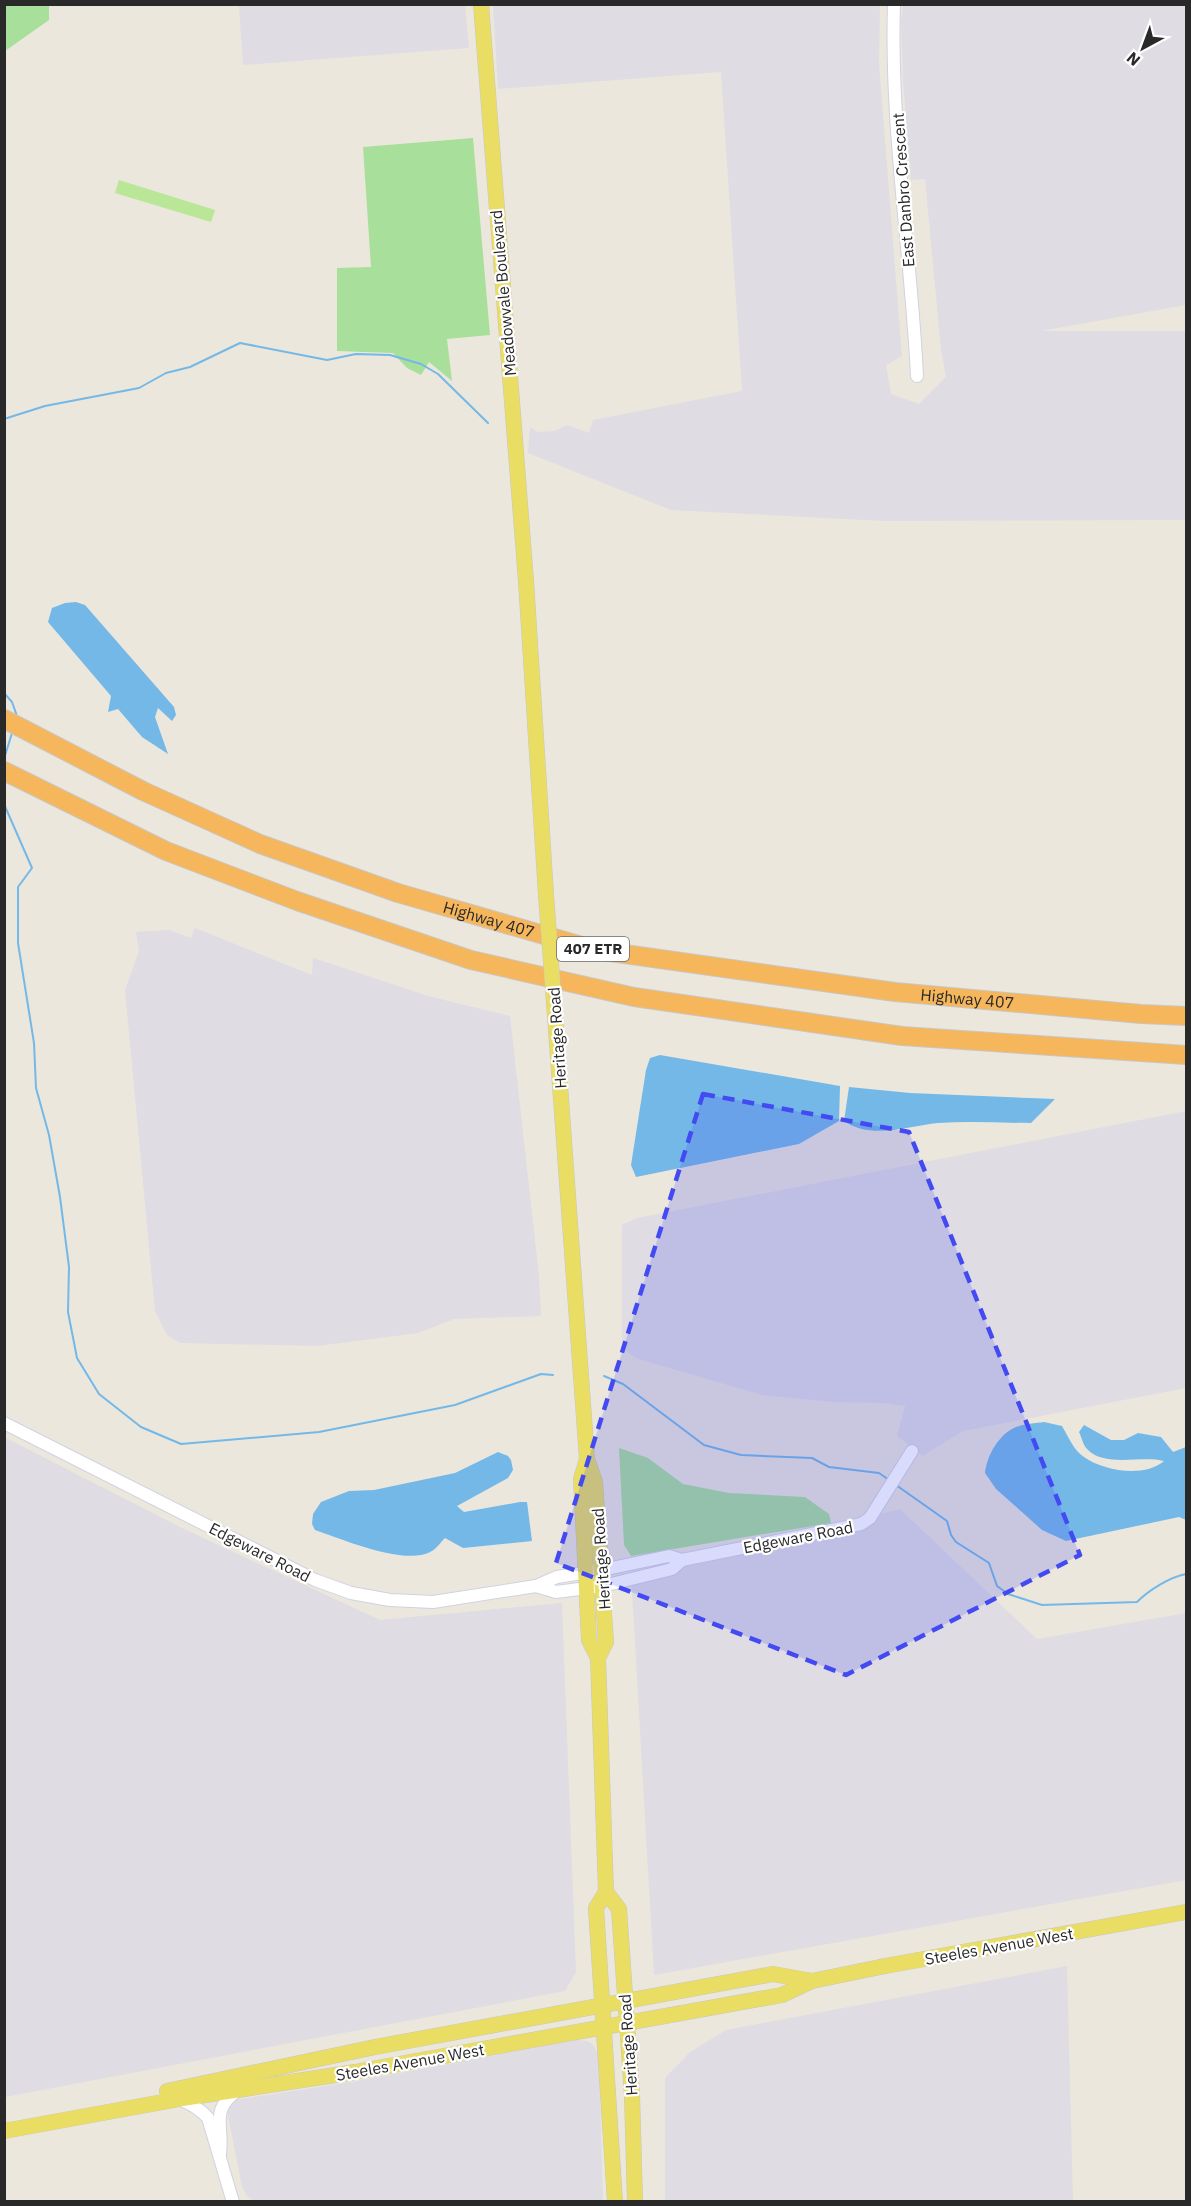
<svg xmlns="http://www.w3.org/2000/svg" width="1191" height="2206" viewBox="0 0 1191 2206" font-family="'IBM Plex Sans',sans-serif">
  <rect width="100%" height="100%" fill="#ebe7dc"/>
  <g fill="#dfdce4">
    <polygon points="239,5 465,5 469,48 243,65"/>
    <polygon points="493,5 880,5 879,64 902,356 886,365 891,394 919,404 946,377 941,350 925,179 911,180 903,80 901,22 903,5 1186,5 1186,305 1041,331 1186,331 1186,520 885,521 671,510 528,453 530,427 538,432 555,431 567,425 589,433 593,420 742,391 721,72 498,89"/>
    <polygon points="195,928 312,975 313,958 428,996 510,1016 539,1276 541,1316 454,1319 418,1333 317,1346 180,1343 167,1335 155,1311 125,990 139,951 136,932 169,930 191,938"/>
    <polygon points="1186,1111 1186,1388 963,1431 923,1456 897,1436 905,1406 882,1403 833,1402 762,1395 638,1359 622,1349 622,1225 637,1218"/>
    <polygon points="4,1437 182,1528 380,1620 562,1603 576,1972 565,1991 5,2097"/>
    <polygon points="900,1509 1037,1639 1186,1613 1186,1880 654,1975 631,1573"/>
    <polygon points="1067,1966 1073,2201 665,2201 665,2078 690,2052 726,2030"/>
    <polygon points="577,2040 587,2041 593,2045 599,2055 603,2201 255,2201 247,2196 242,2187 227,2110 234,2100 351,2082"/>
  </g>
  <g fill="#a8df9b">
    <polygon points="5,4 49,5 49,20 5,51"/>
    <polygon points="473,138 490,335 447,339 452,381 429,362 421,375 407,368 393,353 337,351 337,268 371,267 363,147"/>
    <polygon points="619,1448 648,1458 683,1484 729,1493 805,1497 829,1514 831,1523 631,1556 624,1545"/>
  </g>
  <polygon fill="#b9e697" points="119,180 215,210 211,222 115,193"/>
  <g fill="#74b8e8">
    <polygon points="76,602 85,605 174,707 176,715 172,721 158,708 155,717 168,754 142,737 118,709 108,712 111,696 48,622 52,608 65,603"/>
    <polygon points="660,1055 840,1086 839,1121 799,1144 636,1177 631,1165 646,1070 650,1058"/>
    <path d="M849 1087 910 1093 1055 1099 1031 1123C1000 1123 969 1121 938 1123 909 1126 871 1140 844 1121Z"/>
    <path d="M1044 1422 1062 1426C1068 1436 1074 1451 1084 1457 1104 1471 1144 1478 1164 1461 1142 1455 1104 1468 1087 1449 1083 1445 1082 1438 1079 1432L1084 1425 1111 1440H1124L1138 1433 1161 1437 1173 1452 1186 1447V1520L1179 1517 1066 1541 1042 1530 996 1489 985 1473C987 1455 999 1434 1016 1427 1024 1424 1036 1423 1044 1422Z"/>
    <path d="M498 1452 508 1456 511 1460 513 1470 508 1478 457 1506 464 1512 520 1502H527L532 1541 463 1548 445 1538C441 1542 437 1548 432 1551 406 1567 342 1539 315 1530L312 1524 313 1514 321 1502 349 1491 374 1490 455 1473Z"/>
  </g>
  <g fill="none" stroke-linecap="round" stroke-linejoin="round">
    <g stroke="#74b8e8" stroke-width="2">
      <polyline points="4,419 45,406 139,388 166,373 190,367 240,343 327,360 356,354 390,355 421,364 438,374 488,423"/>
      <polyline points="4,693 12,702 17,716"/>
      <polyline points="4,759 12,733"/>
      <polyline points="4,804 32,868 18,887 18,943 34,1043 36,1088 49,1135 60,1197 69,1267 68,1312 77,1358 99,1394 141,1427 181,1444 319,1432 455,1405 541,1374 553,1375"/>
      <polyline points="604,1376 623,1384 704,1445 741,1455 812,1458 829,1467 879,1473 889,1480"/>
      <path d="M896 1485 947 1521 951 1535 956 1542 989 1563 997 1586 1008 1594 1042 1605 1137 1602C1149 1590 1170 1577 1186 1574"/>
    </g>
    <defs>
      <g id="minor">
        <path d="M894 4C890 129 911 252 917 376"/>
        <polyline points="4,1423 315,1580 351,1593 390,1600 433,1602 536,1586 557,1577 602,1570 669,1556 682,1560 861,1524 870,1518 912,1451"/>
        <polyline points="536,1586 556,1592 603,1586 672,1569 682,1560"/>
        <path d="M179 2099C190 2104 200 2108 208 2118L233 2202"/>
        <path d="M220 2154C224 2124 209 2111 238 2090"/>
      </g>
      <g id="major">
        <polyline points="481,4 526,581 546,895"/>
        <polyline points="555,1016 587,1459 595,1482 606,1642 598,1658"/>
        <polyline points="587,1459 581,1479 589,1640 598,1658 606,1892 596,1908 615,2202"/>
        <polyline points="606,1892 619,1909 632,2095 635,2202"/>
        <polyline points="167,2091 375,2047 773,1974 812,1981"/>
        <polyline points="4,2131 179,2099 355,2072 782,1995 812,1981 885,1966 1186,1912"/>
      </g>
      <g id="highway">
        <path id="s1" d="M4 719 143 791 260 844 398 893 596 950 895 992 1141 1014 1186 1016"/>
        <polyline points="4,771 166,851 297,901 471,960 634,997 902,1036 1186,1055"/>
      </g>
    </defs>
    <use href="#minor" stroke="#d1d2e2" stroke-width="14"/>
    <use href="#major" stroke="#c7c7c7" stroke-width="16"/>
    <use href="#highway" stroke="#c7c7c7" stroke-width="20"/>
    <use href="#minor" stroke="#fff" stroke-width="12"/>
    <use href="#major" stroke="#e9de63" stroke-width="15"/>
    <use href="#highway" stroke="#f6b65c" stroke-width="18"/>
    <defs>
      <polyline id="major-bridge" points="546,895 555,1016"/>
    </defs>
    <use href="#major-bridge" stroke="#c7c7c7" stroke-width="16" stroke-linecap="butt"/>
    <use href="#major-bridge" stroke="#e9de63" stroke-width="15"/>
  </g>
  <path fill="#434af1" fill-opacity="0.2" stroke="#434af1" stroke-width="4.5" stroke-dasharray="12 8" stroke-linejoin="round" d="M703 1094 909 1132 1080 1555 846 1675 556 1563Z"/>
  <g text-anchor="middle" stroke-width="4.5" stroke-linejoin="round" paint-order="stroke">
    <rect fill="#fff" stroke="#696969" stroke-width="1.5" x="557" y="937" width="72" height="24" rx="4.5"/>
    <g font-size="15" font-weight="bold" fill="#292929">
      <text x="593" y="954">407 ETR</text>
    </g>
    <g font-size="16" fill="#292929" stroke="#fff">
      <text transform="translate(903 190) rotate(-94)" y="6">East Danbro Crescent</text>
      <text transform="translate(503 293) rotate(-95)" y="6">Meadowvale Boulevard</text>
      <text dy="6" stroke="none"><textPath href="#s1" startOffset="526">Highway 407</textPath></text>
      <text dy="6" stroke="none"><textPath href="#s1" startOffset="1012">Highway 407</textPath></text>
      <text transform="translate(557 1038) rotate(-94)" y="6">Heritage Road</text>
      <text transform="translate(798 1537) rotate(-11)" y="6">Edgeware Road</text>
      <text transform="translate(260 1552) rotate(27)" y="6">Edgeware Road</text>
      <text transform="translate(601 1559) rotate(-94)" y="6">Heritage Road</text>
      <text transform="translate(999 1946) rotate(-10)" y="6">Steeles Avenue West</text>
      <text transform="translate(628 2045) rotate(-94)" y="6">Heritage Road</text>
      <text transform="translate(410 2062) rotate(-10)" y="6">Steeles Avenue West</text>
    </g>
  </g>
  <rect width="1191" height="2206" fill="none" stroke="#292929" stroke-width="12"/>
  <g transform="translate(1143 48) rotate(221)" stroke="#ffffff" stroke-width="4.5" paint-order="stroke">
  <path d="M0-4.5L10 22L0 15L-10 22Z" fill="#292929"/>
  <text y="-9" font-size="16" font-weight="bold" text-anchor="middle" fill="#292929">N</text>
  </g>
</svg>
